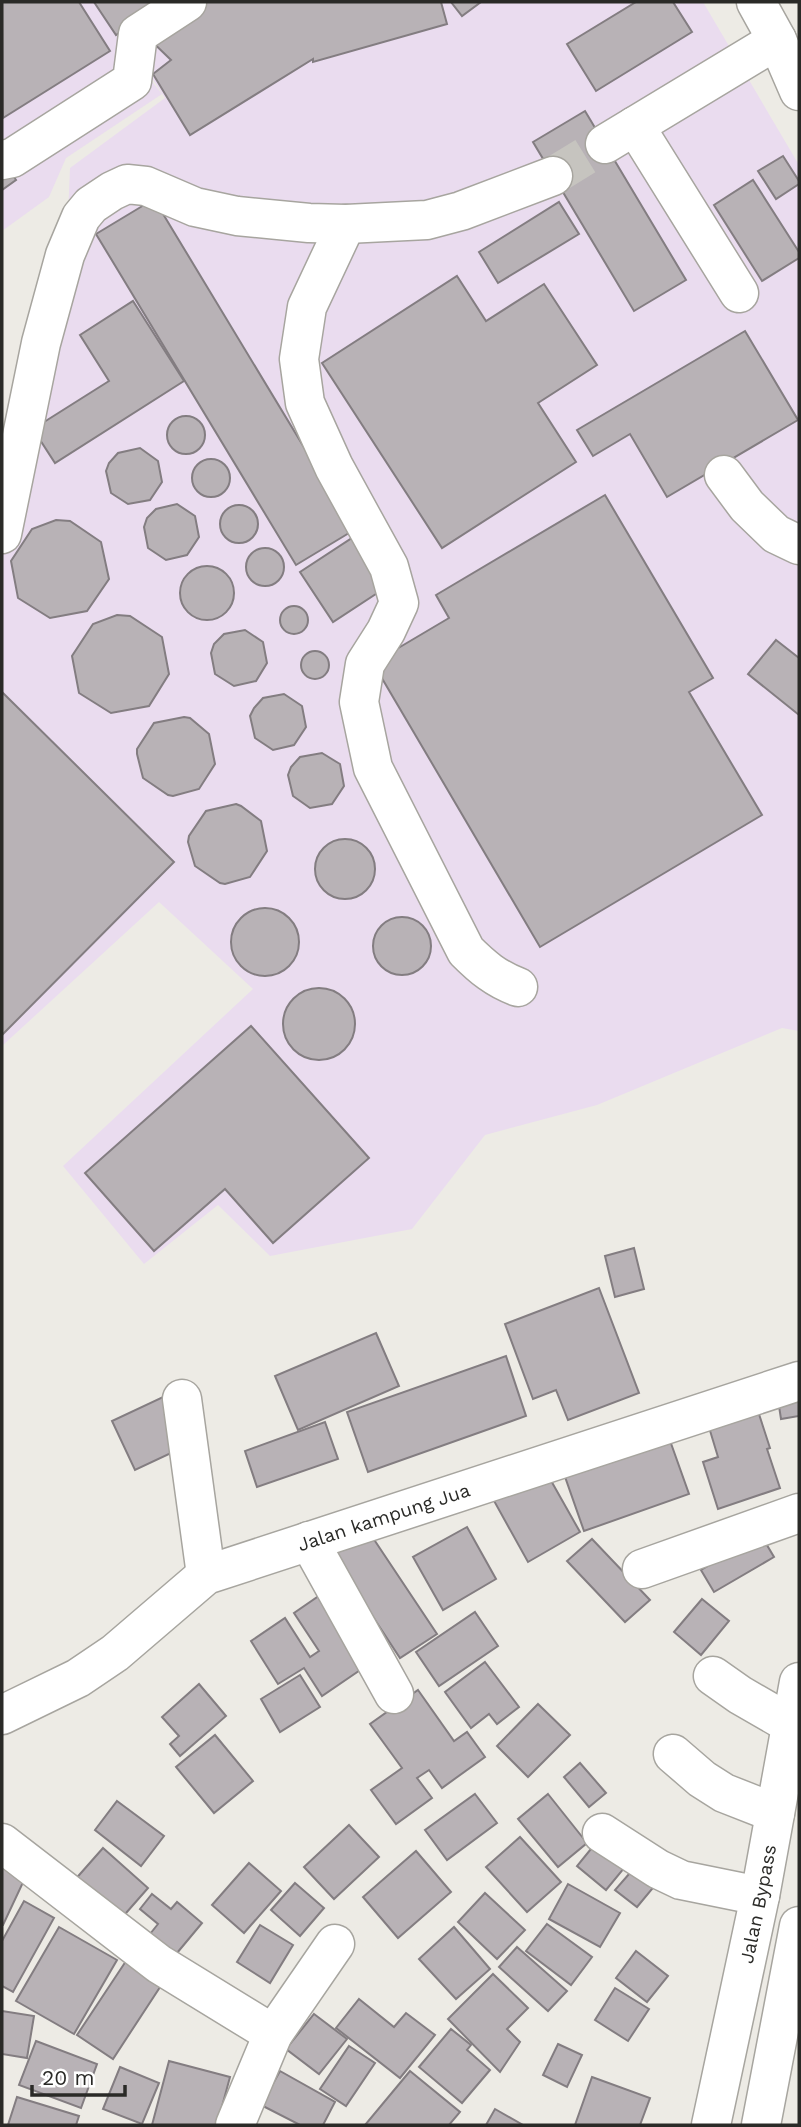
<svg xmlns="http://www.w3.org/2000/svg" width="801" height="2127" viewBox="0 0 801 2127" font-family="'Work Sans',sans-serif">
  <rect width="100%" height="100%" fill="#edebe5"/>
  <g fill="#eadcef">
    <polygon points="2,2 175,2 141,68 162,94 66,158 49,197 2,231"/>
    <polygon points="180,2 703,2 799,165 799,1031 782,1028 597,1105 485,1135 412,1229 270,1256 218,1205 144,1264 63,1166 253,989 159,902 2,1046 2,544 67,240 70,168 165,98 148,72 140,29"/>
  </g>
  <g fill="#b8b2b6" stroke="#837d81" stroke-width="2">
    <polygon points="2,2 79,2 110,51 3,118"/>
    <polygon points="94,2 164,2 116,35"/>
    <polygon points="189,2 441,2 447,24 313,62 313,59 190,135 153,74 171,60 142,32"/>
    <polygon points="451,2 481,2 462,16"/>
    <polygon points="636,2 673,2 692,32 596,91 567,44"/>
    <polygon points="585,111 686,280 634,311 533,142"/>
    <polygon points="783,156 799,181 799,184 776,199 758,171"/>
    <polygon points="4,162 16,180 2,190 2,164"/>
    <polygon points="753,180 799,252 799,258 762,281 714,205"/>
    <polygon points="154,199 354,530 296,565 96,234"/>
    <polygon points="559,202 579,234 498,283 479,252"/>
    <polygon points="457,276 486,321 544,284 597,365 538,403 576,462 442,548 322,363"/>
    <polygon points="133,301 184,381 55,463 33,429 109,381 80,335"/>
    <polygon points="745,331 798,420 667,497 630,434 593,456 577,430"/>
    <circle cx="186" cy="435" r="19"/>
    <polygon points="140,448 158,461 162,482 150,500 128,504 111,493 106,471 109,463 118,453"/>
    <circle cx="211" cy="478" r="19"/>
    <polygon points="605,495 713,678 689,692 762,815 540,947 373,663 449,618 436,595"/>
    <polygon points="177,504 195,516 199,537 187,555 166,560 148,548 144,527 147,518 156,509"/>
    <circle cx="239" cy="524" r="19"/>
    <polygon points="56,520 70,521 101,542 109,579 87,611 50,618 18,598 11,561 32,529"/>
    <polygon points="352,538 385,588 333,622 300,572"/>
    <circle cx="265" cy="567" r="19"/>
    <circle cx="207" cy="593" r="27"/>
    <circle cx="294" cy="620" r="14"/>
    <polygon points="117,615 130,616 162,637 169,674 149,706 111,713 79,693 72,656 93,624"/>
    <polygon points="245,630 263,642 267,663 256,681 234,686 215,674 211,653 214,644 224,634"/>
    <polygon points="776,640 799,658 799,715 748,674"/>
    <circle cx="315" cy="665" r="14"/>
    <polygon points="2,692 174,862 2,1035"/>
    <polygon points="284,694 302,706 306,727 294,745 273,750 255,738 250,716 254,708 263,698"/>
    <polygon points="184,717 190,718 209,734 215,764 199,789 173,796 168,795 143,778 137,754 137,749 154,723"/>
    <polygon points="322,753 340,764 344,786 332,804 310,808 293,796 288,775 291,767 300,757"/>
    <polygon points="236,804 241,806 261,821 267,851 250,877 225,884 220,883 195,866 188,842 189,836 206,811"/>
    <circle cx="345" cy="869" r="30"/>
    <circle cx="265" cy="942" r="34"/>
    <circle cx="402" cy="946" r="29"/>
    <circle cx="319" cy="1024" r="36"/>
    <polygon points="251,1026 369,1158 273,1243 225,1189 154,1251 85,1173"/>
    <polygon points="634,1248 644,1289 615,1297 605,1256"/>
    <polygon points="599,1288 639,1393 568,1420 556,1390 533,1399 505,1324"/>
    <polygon points="376,1333 399,1386 298,1430 275,1376"/>
    <polygon points="506,1356 526,1416 368,1472 347,1412"/>
    <polygon points="799,1389 799,1416 781,1419 777,1393"/>
    <polygon points="163,1397 186,1446 135,1470 112,1421"/>
    <polygon points="757,1408 770,1448 767,1449 780,1488 718,1509 703,1462 718,1457 708,1424"/>
    <polygon points="325,1422 338,1459 257,1487 245,1451"/>
    <polygon points="668,1435 689,1494 584,1531 563,1471"/>
    <polygon points="545,1470 580,1532 528,1562 493,1499"/>
    <polygon points="467,1527 496,1579 443,1610 413,1557"/>
    <polygon points="367,1529 437,1634 400,1658 331,1553"/>
    <polygon points="761,1535 774,1557 714,1592 701,1570"/>
    <polygon points="592,1539 650,1600 625,1622 567,1561"/>
    <polygon points="326,1591 369,1664 322,1696 304,1668 278,1684 251,1641 285,1618 310,1657 319,1651 294,1613"/>
    <polygon points="702,1599 729,1621 701,1655 674,1632"/>
    <polygon points="475,1612 498,1646 439,1686 416,1652"/>
    <polygon points="485,1662 519,1707 497,1724 489,1714 471,1728 445,1692"/>
    <polygon points="300,1675 320,1707 280,1732 261,1699"/>
    <polygon points="199,1684 226,1716 180,1756 170,1744 179,1736 162,1717"/>
    <polygon points="418,1690 454,1741 467,1732 485,1757 442,1788 429,1770 417,1778 432,1798 396,1824 371,1790 402,1768 370,1724"/>
    <polygon points="538,1704 570,1735 528,1777 497,1746"/>
    <polygon points="215,1735 253,1781 214,1813 176,1767"/>
    <polygon points="580,1763 606,1793 589,1807 564,1777"/>
    <polygon points="475,1794 497,1823 447,1860 425,1830"/>
    <polygon points="548,1794 587,1843 558,1867 518,1819"/>
    <polygon points="117,1801 164,1836 141,1866 95,1830"/>
    <polygon points="349,1825 379,1857 334,1899 304,1867"/>
    <polygon points="520,1837 561,1882 527,1912 486,1867"/>
    <polygon points="595,1844 625,1867 606,1890 577,1866"/>
    <polygon points="103,1848 148,1888 119,1921 73,1882"/>
    <polygon points="416,1851 451,1892 398,1938 363,1897"/>
    <polygon points="249,1863 281,1891 244,1933 212,1905"/>
    <polygon points="2,1865 26,1876 3,1925 2,1925"/>
    <polygon points="636,1866 657,1883 637,1907 615,1890"/>
    <polygon points="295,1883 324,1908 300,1936 271,1910"/>
    <polygon points="568,1884 620,1913 600,1947 549,1919"/>
    <polygon points="485,1893 525,1930 497,1959 458,1922"/>
    <polygon points="152,1894 171,1909 177,1902 202,1923 167,1965 142,1944 158,1924 140,1909"/>
    <polygon points="24,1901 54,1918 13,1992 2,1986 2,1941"/>
    <polygon points="547,1924 592,1957 571,1985 526,1951"/>
    <polygon points="260,1925 293,1945 270,1983 237,1962"/>
    <polygon points="59,1927 117,1960 74,2034 16,2001"/>
    <polygon points="454,1927 490,1969 456,1999 419,1959"/>
    <polygon points="517,1947 567,1991 548,2011 499,1967"/>
    <polygon points="636,1951 668,1976 647,2002 616,1978"/>
    <polygon points="128,1958 164,1981 113,2059 77,2035"/>
    <polygon points="493,1974 528,2008 507,2029 520,2042 500,2072 448,2019"/>
    <polygon points="615,1988 649,2009 628,2041 595,2020"/>
    <polygon points="359,1999 394,2027 406,2013 435,2035 400,2078 336,2028"/>
    <polygon points="2,2011 34,2016 27,2058 2,2054"/>
    <polygon points="314,2014 347,2039 319,2074 286,2049"/>
    <polygon points="451,2029 471,2045 467,2050 490,2070 462,2103 419,2067"/>
    <polygon points="36,2041 97,2064 81,2108 19,2085"/>
    <polygon points="558,2044 582,2055 567,2087 543,2075"/>
    <polygon points="349,2046 375,2063 346,2106 320,2089"/>
    <polygon points="169,2061 230,2077 217,2125 152,2125"/>
    <polygon points="120,2067 159,2083 142,2124 103,2109"/>
    <polygon points="280,2071 335,2102 323,2125 300,2125 261,2105"/>
    <polygon points="410,2071 460,2112 449,2125 365,2125"/>
    <polygon points="592,2077 650,2098 640,2125 575,2125"/>
    <polygon points="17,2097 79,2116 76,2125 8,2125"/>
    <polygon points="495,2109 523,2125 486,2125"/>
  </g>
  <g fill="none" stroke-linecap="round" stroke-linejoin="round">
    <polyline stroke="#c6c4bf" stroke-width="38" stroke-dasharray="38 19" stroke-linecap="butt" points="553,176 605,144"/>
    <defs>
      <g id="minor">
        <polyline points="635,126 739,293"/>
        <polyline points="605,144 777,40"/>
        <polyline points="2,160 12,158 132,81 138,34 187,2"/>
        <path d="M346 224 307 307 299 359 305 403 334 467 389 567 399 603 386 631 365 664 359 702 373 768 466 951C482 967 496 979 518 987"/>
        <polyline points="724,475 747,506 776,534 799,545"/>
        <polyline points="2,534 41,343 65,255 81,217 91,205 112,191 127,184 146,186 195,207 237,216 309,223 346,224 427,220 461,211 553,176"/>
        <polyline points="182,1399 206,1575"/>
        <polyline points="309,1541 394,1694"/>
        <polyline points="642,1569 799,1513"/>
        <polyline points="713,1676 740,1695 792,1725"/>
        <path id="s1" d="M2 1715 78 1678 115 1653 206 1575 799 1381"/>
        <polyline points="673,1754 702,1779 724,1793 775,1813"/>
        <polyline points="602,1833 658,1869 681,1880 760,1896"/>
        <polyline points="2,1843 159,1964 273,2034"/>
        <polyline points="235,2125 273,2034 335,1944"/>
      </g>
      <g id="highway">
        <polyline points="756,2 777,40 799,91"/>
        <path id="s2" d="M711 2125 760 1896 799 1682"/>
        <polyline points="761,2125 799,1926"/>
      </g>
    </defs>
    <use href="#minor" stroke="#a7a59f" stroke-width="41"/>
    <use href="#highway" stroke="#a7a59f" stroke-width="41"/>
    <use href="#minor" stroke="#fff" stroke-width="38"/>
    <use href="#highway" stroke="#fff" stroke-width="38"/>
  </g>
  <g text-anchor="middle" stroke-width="6" stroke-linejoin="round" paint-order="stroke">
    <g font-size="19" fill="#2a2a27" stroke="#fff">
      <text dy="7" stroke="none"><textPath href="#s1" startOffset="436">Jalan kampung Jua</textPath></text>
      <text dy="7" stroke="none"><textPath href="#s2" startOffset="226">Jalan Bypass</textPath></text>
    </g>
  </g>
  <rect width="801" height="2127" fill="none" stroke="#2a2a27" stroke-width="7"/>
  <path d="M32 2085v10h93v-10" fill="none" stroke="#2a2a27" stroke-width="3.5"/>
  <text x="42" y="2085" font-size="21" fill="#2a2a27" stroke="#ffffff" stroke-width="5" paint-order="stroke">20 m</text>
</svg>
